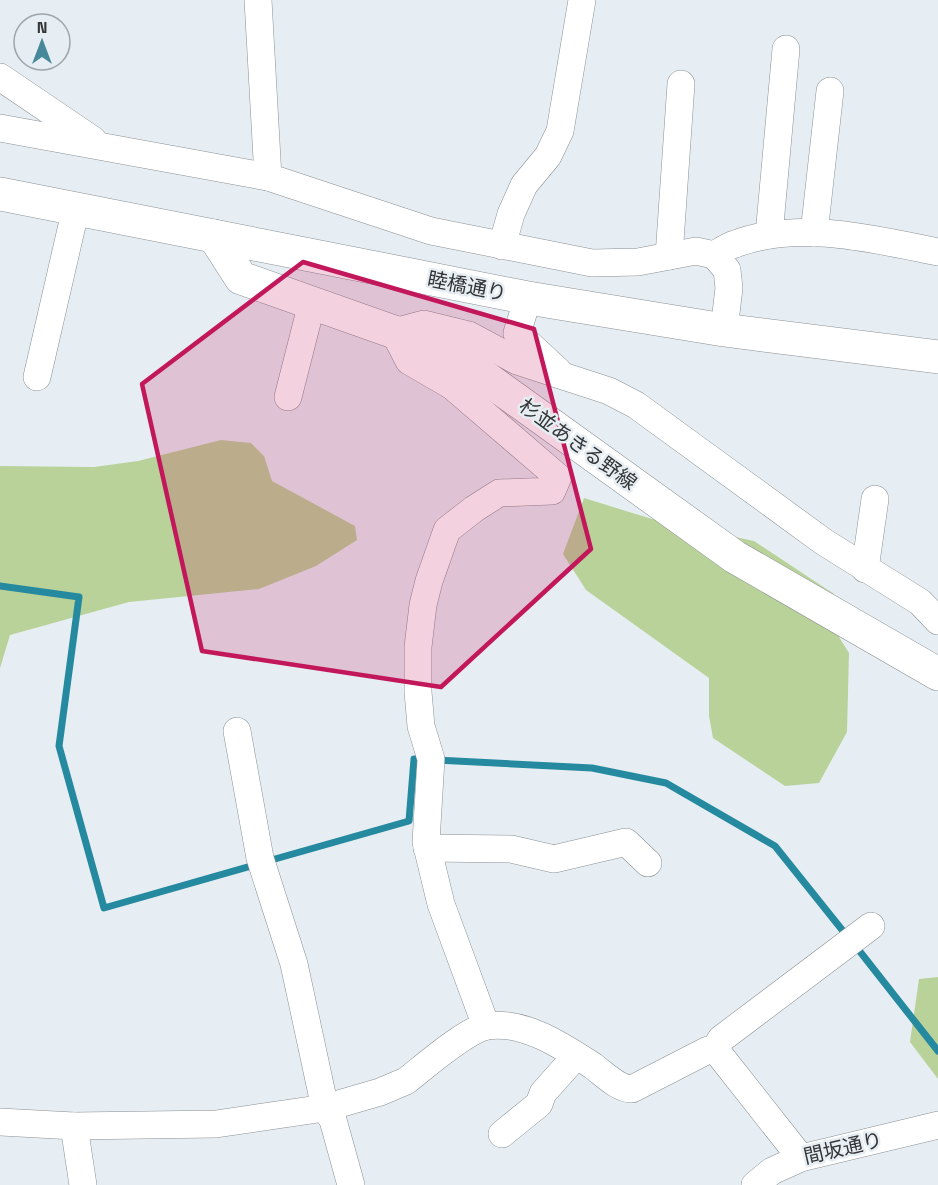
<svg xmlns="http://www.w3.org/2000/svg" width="938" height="1185" viewBox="0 0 938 1185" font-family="'Space Grotesk','Noto Sans JP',sans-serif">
  <rect width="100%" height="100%" fill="#e7eef3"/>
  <g fill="#b9d299">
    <polygon points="221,440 251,443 264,456 272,481 355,526 357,540 316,566 259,589 129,602 10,635 0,668 0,466 94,467 138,461"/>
    <polygon points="584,498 652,519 754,541 834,594 839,637 849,653 847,732 819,783 785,786 713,738 709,716 709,678 586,590 563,554"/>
    <polygon points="938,977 938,1079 910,1042 919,979"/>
  </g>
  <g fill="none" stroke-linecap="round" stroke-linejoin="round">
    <g stroke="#258a9f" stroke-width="7">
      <polyline points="0,586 79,597 59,746 104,908 258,864"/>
      <polyline points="436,760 592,768 666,783 775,846 847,936"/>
      <polyline points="268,861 409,821 414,759 425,759"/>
      <polyline points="854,944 938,1051"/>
    </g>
    <defs>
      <g id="minor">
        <polyline points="258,0 268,177"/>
        <polyline points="0,77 93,140"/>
        <polyline points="0,128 268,177 431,231 592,263 638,262 696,251 714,255 727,270 729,288 724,330"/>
        <polyline points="814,233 830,91"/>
        <polyline points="769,235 786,49"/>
        <polyline points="502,246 511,214 524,185 548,156 560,131 582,0"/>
        <path d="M714 255C721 251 728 246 735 244 799 220 873 239 938 252"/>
        <polyline points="669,256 681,84"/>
        <polyline points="528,298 517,333 558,371"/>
        <polyline points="37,377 76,208"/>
        <polyline points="288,397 312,303"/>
        <polyline points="865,569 875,499"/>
        <polyline points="237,731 260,858 294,964 325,1108 333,1120 351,1185"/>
        <polyline points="427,848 511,849 554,859 626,842 648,863"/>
        <polyline points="486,1026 441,904 426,842 431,759 421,726 418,692 418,647 423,605 429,581 447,530 474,509 499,493 552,491 558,477 452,386 409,361 394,332 424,324 469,335 517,361 609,391 636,405 824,542 920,602 938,621"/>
        <polyline points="715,1049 801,1158"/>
        <path d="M0 1122 74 1126 216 1124 325 1108 380 1092 406 1081C424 1067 466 1030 487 1026 524 1020 564 1047 593 1066 604 1074 618 1089 632 1089L708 1050 715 1049 721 1039 871 926"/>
        <polyline points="74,1126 83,1185"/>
        <polyline points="502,1134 539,1104 543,1093 576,1056"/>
        <polyline points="755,1185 772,1171 801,1158 938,1125"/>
      </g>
      <g id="major">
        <polyline points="0,194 528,298 724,330 938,357"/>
        <polyline points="214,236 241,278 394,332 468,365 735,557 938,674"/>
      </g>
    </defs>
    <use href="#minor" stroke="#8a9095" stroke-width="28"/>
    <use href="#major" stroke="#8a9095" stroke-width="34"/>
    <use href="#minor" stroke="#fff" stroke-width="27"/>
    <use href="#major" stroke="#fff" stroke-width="33"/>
  </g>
  <path fill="#c2185b" fill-opacity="0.2" stroke="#c2185b" stroke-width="4.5" stroke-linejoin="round" d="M303 262 534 329 591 549 441 687 202 651 142 384Z"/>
  <g text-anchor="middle" stroke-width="5" stroke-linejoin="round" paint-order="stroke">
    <g font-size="20" fill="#333537" stroke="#e7eef3">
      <text transform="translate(467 286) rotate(11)" y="7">睦橋通り</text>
      <text transform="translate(578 444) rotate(36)" y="7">杉並あきる野線</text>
      <text transform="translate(843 1148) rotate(-13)" y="7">間坂通り</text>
    </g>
  </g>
  <g transform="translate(42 42)"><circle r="28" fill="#e7eef3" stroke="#9fa4a8" stroke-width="1.5"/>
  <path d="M0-4.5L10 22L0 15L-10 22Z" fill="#47899a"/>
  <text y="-9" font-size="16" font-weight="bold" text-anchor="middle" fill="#333537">N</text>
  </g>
</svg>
